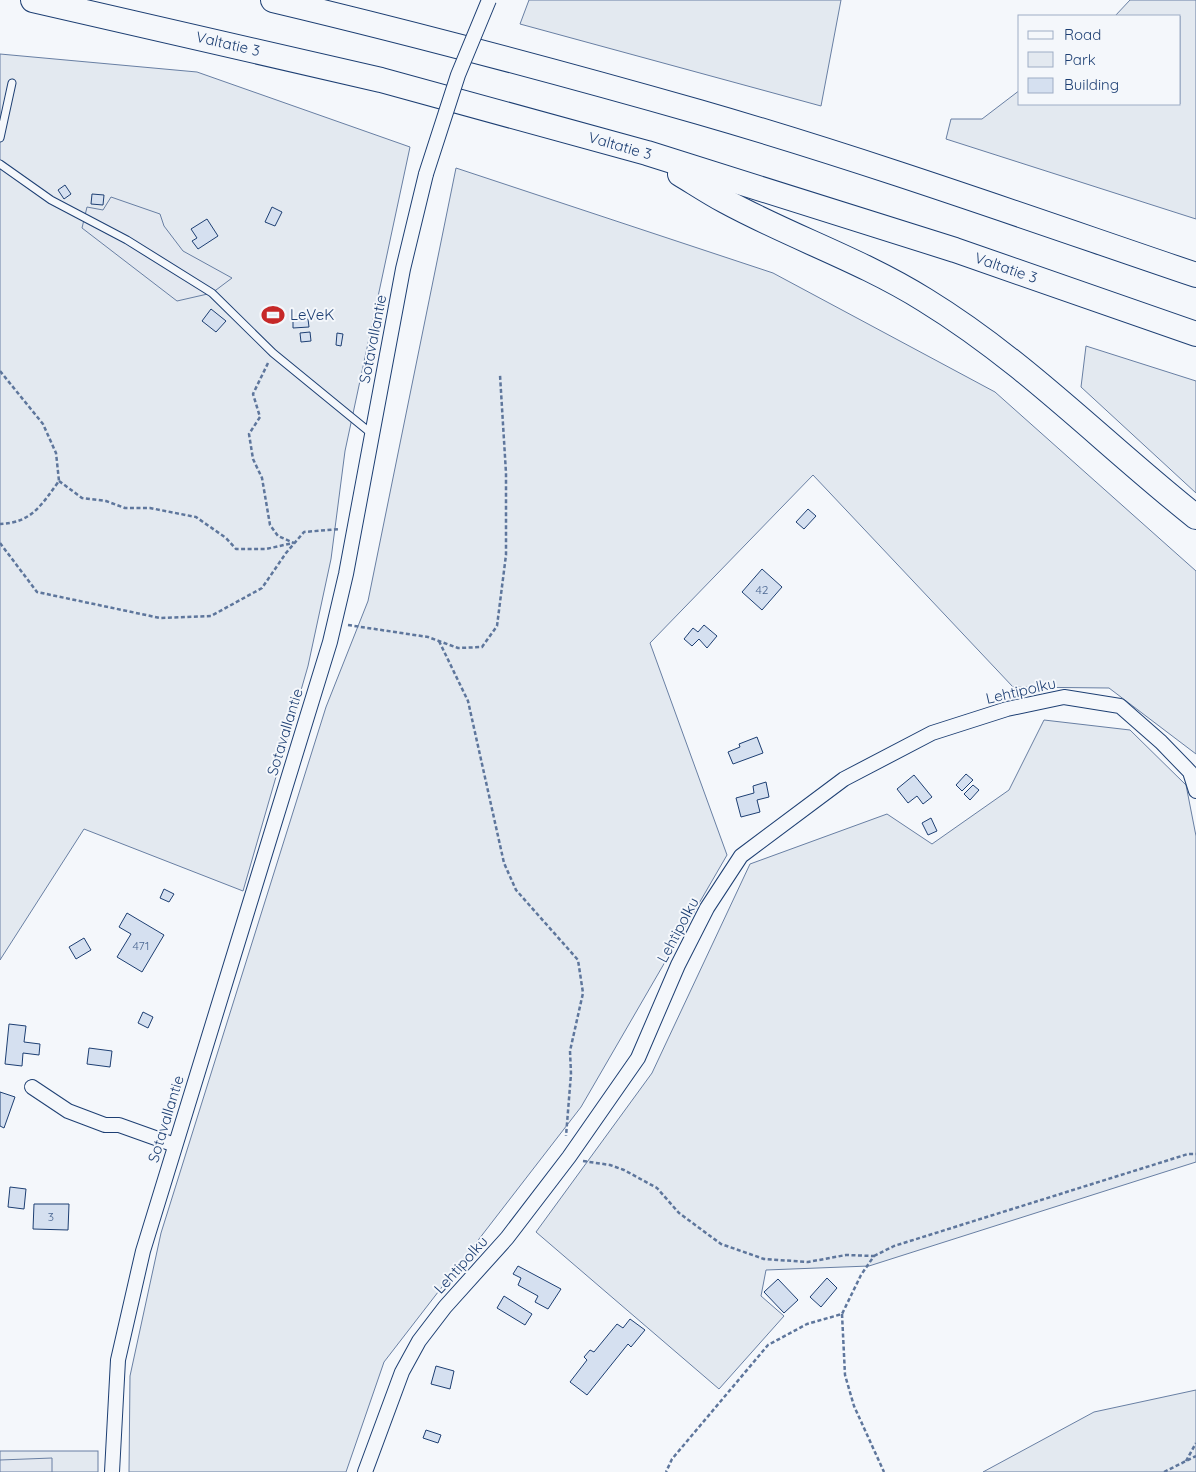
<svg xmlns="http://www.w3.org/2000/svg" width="1196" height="1472" viewBox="0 0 1196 1472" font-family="Quicksand,sans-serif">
  <rect width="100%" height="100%" fill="#f4f7fb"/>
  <g fill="#e3e9f0" stroke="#687fa3">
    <polygon points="529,0 841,0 821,106 520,24"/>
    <polygon points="1130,0 1196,0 1196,219 946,139 951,119 982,119 1020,90 1020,104 1180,104 1180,16 1115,16"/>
    <polygon points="0,54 197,72 410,147 345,451 331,559 308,666 243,891 84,829 0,960"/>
    <polygon points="456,168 773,273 995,392 1196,571 1196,754 1109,688 1013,687 813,475 650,643 727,855 581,1107 384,1362 346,1472 129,1472 130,1376 161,1233 326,707 368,601"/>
    <polygon points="1086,346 1196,381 1196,493 1081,387"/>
    <polygon points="1044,720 1130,730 1186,785 1196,836 1196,1162 869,1266 766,1270 761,1296 784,1316 719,1389 536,1232 652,1073 750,864 887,814 932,844 1009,790"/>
    <polygon points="1196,1390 1196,1472 983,1472 1094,1412"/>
    <rect x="0" y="1451" width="98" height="21"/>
  </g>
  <g fill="#e3e8f0" stroke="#687fa3">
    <polygon points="111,197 160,214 164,226 183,251 232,278 212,293 177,301 82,228 87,207 103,210"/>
    <polygon points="52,1458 52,1472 0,1472 0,1460"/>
  </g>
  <g fill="#d5e0f0" stroke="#1d3f73">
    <polygon points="65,185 71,194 64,199 58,190"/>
    <polygon points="92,194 104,195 103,205 91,204"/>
    <polygon points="272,207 282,212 275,226 265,222"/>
    <polygon points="207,219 218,236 198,249 192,241 197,238 191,229"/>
    <polygon points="211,309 226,321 216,332 202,321"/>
    <polygon points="308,319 309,327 293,328 293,320"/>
    <polygon points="310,332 311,341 301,342 300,333"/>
    <polygon points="337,333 343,334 341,346 336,345"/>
    <polygon points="808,509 816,516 804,529 796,522"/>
    <polygon points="762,569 782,587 762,610 742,592"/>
    <polygon points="704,625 717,636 707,648 699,639 692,646 684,639 693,628 698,632"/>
    <polygon points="757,737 763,753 733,764 728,752 740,747 739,744"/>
    <polygon points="966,774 973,780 962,791 956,785"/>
    <polygon points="914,775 932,797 923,804 917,796 908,803 897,789"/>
    <polygon points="766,782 769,797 757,800 760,812 741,817 736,798 754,793 753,786"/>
    <polygon points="973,785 979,790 970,800 964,794"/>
    <polygon points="931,818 937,831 928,835 922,823"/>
    <polygon points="164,889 174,894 169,902 160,898"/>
    <polygon points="127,913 164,935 142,972 117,957 131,934 119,927"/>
    <polygon points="84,938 91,950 76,959 69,947"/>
    <polygon points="143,1012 153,1017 148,1028 138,1023"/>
    <polygon points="9,1024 26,1026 24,1042 40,1044 39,1055 23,1053 22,1066 5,1064"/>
    <polygon points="89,1048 112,1051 110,1067 87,1064"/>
    <polygon points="0,1092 15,1097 4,1128 0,1126"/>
    <polygon points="10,1187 26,1189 24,1209 8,1207"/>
    <polygon points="34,1204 69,1204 68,1230 33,1229"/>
    <polygon points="518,1266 561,1289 548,1309 535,1302 538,1296 518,1285 521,1278 513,1274"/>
    <polygon points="827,1278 837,1288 821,1307 810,1297"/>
    <polygon points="778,1279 798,1300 784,1313 764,1292"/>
    <polygon points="504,1296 532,1314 525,1325 497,1308"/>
    <polygon points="630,1319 645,1330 631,1347 628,1344 587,1395 570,1382 587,1360 584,1357 590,1350 594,1352 617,1324 623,1328"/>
    <polygon points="436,1366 454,1371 450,1389 431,1384"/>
    <polygon points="426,1430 441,1435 438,1443 423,1438"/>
  </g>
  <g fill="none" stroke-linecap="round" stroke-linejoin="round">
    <defs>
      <g id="service">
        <polyline points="0,138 12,83"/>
        <polyline points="0,164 51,200 127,240 212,293 273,353 372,434"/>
      </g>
      <g id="minor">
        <polyline points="32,1087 68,1111 105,1125 119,1125 175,1145"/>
        <polyline points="112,1472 118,1360 143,1251 330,642 346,574 403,269 426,174"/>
        <polyline points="365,1472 402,1372 419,1341 445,1307 507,1238 569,1157 638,1058 678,965 707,908 741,856 844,779 932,733 1007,709 1064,697 1120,706 1161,742 1190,772 1196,791"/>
      </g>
      <g id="motorway">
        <polyline points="33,0 381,80 647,153 955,250 1196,334"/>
        <path d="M273 0C416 34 558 72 699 112 866 160 1031 219 1196 275"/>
        <path d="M680 174C695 183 710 193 725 201 791 237 861 260 925 300 1026 362 1104 444 1196 517"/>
      </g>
    </defs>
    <use href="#service" stroke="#1d3f73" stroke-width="9"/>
    <use href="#minor" stroke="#1d3f73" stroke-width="16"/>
    <use href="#motorway" stroke="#1d3f73" stroke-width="26"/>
    <g stroke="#5e769c" stroke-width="2.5" stroke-dasharray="4 2.5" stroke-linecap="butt">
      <polyline points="268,363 253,394 260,417 249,434 253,459 262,478 270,525 278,536 294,543"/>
      <path d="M0 371 43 424 56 453 59 481C42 504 32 523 0 524"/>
      <polyline points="59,481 82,498 106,501 125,508 150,508 196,517 226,538 236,549 266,549 293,543"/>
      <polyline points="0,543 37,592 160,618 211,616 262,588 286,553 304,532 340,529"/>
      <polyline points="348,625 428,637 458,648 482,647 497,626 506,555 506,473 500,375"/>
      <polyline points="439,641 468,701 504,863 516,890 578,960 583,993 570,1051 571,1074 566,1136"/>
      <polyline points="583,1161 610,1165 624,1170 657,1188 679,1213 721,1244 764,1259 808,1262 846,1255 874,1256 861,1275 842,1314 807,1324 768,1345 672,1459 666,1472"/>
      <polyline points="874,1256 894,1246 1188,1154 1196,1154"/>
      <polyline points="842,1314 845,1375 854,1406 884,1472"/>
      <polyline points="1186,1461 1196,1443"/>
      <polyline points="1164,1472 1196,1456"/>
    </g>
    <use href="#service" stroke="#f4f7fb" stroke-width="7"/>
    <use href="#minor" stroke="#f4f7fb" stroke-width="14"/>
    <use href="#motorway" stroke="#f4f7fb" stroke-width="24"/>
    <defs>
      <polyline id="minor-bridge" points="426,174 458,75 489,0"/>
    </defs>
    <use href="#minor-bridge" stroke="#1d3f73" stroke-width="16" stroke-linecap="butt"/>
    <use href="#minor-bridge" stroke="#f4f7fb" stroke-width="14"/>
  </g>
  <defs>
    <symbol id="stadium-bare" viewBox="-9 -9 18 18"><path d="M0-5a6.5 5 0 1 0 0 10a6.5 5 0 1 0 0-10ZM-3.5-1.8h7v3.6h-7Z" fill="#c62828" stroke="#f4f7fb" stroke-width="2.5" paint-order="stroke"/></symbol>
  </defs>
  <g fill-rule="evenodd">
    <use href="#stadium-bare" x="257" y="299" width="32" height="32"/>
  </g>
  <g text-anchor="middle" stroke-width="4" stroke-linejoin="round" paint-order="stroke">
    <g font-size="12" fill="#4b6792">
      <text x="762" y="594">42</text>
      <text x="141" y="950">471</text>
      <text x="51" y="1221">3</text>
    </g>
    <g font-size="15" fill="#1d3f73" stroke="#f4f7fb">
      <text transform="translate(228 44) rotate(13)" y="5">Valtatie 3</text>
      <text transform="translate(620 146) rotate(16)" y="5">Valtatie 3</text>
      <text transform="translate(1006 268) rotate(19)" y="5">Valtatie 3</text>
      <text transform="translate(373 339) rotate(-79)" y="5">Sotavallantie</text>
      <text transform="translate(1021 691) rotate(-13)" y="5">Lehtipolku</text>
      <text transform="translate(285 732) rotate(-73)" y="5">Sotavallantie</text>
      <text transform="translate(678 930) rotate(-62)" y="5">Lehtipolku</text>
      <text transform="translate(166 1119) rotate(-73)" y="5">Sotavallantie</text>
      <text transform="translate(461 1265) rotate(-48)" y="5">Lehtipolku</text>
    </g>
    <g font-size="15" fill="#1d3f73" stroke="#f4f7fb" text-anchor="start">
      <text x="290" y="320">LeVeK</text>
    </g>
  </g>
  <rect x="1018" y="15" width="162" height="90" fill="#f4f7fb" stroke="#9eadc5"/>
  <rect x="1028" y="31" width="25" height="8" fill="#f4f7fb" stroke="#9eadc5"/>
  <text x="1064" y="40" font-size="15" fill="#1d3f73">Road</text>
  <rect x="1028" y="52" width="25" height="15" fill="#e3e9f0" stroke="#9eadc5"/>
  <text x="1064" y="65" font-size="15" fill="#1d3f73">Park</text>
  <rect x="1028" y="78" width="25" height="15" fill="#d5e0f0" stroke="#9eadc5"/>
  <text x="1064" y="90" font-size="15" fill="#1d3f73">Building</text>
</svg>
